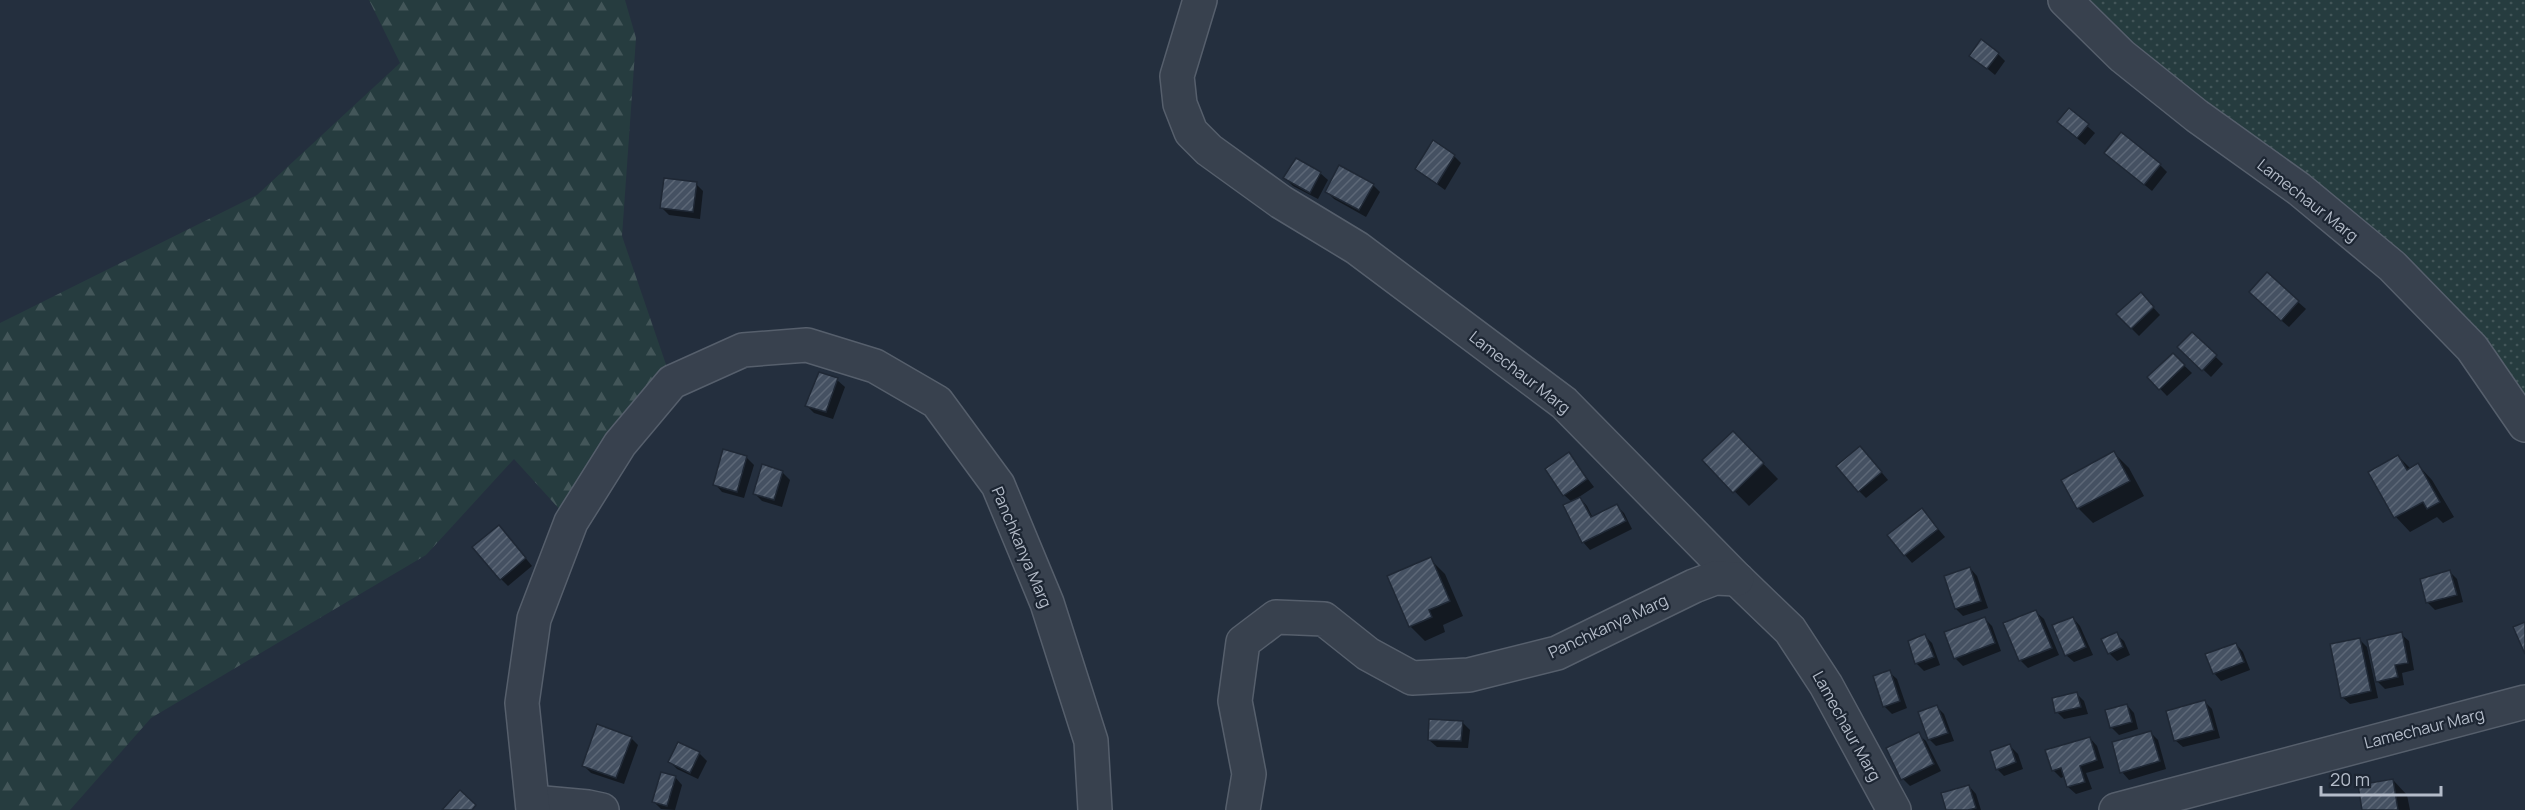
<svg xmlns="http://www.w3.org/2000/svg" width="2525" height="810" viewBox="0 0 2525 810" font-family="Manrope,sans-serif">
  <defs>
    <pattern id="grass-dots" width="8" height="8" patternUnits="userSpaceOnUse" patternTransform="scale(1.5)"><rect width="8" height="8" fill="#263c3f"/><path d="M2 2h.1M6 6h.1" fill="none" stroke="#435659" stroke-width="1.8" stroke-linecap="round"/></pattern>
    <pattern id="forest-firs" width="22" height="20" patternUnits="userSpaceOnUse" patternTransform="scale(1.5)"><rect width="22" height="20" fill="#263c3f"/><path d="M5 1l3.5 6h-7zM16 11l3.5 6h-7z" fill="#435659"/></pattern>
    <pattern id="building-hatch" width="6" height="6" patternUnits="userSpaceOnUse" patternTransform="scale(1.5)"><rect width="6" height="6" fill="#455162"/><path d="M-1 1l2-2M0 6l6-6M5 7l2-2" fill="none" stroke="#5d6877"/></pattern>
  </defs>
  <rect width="100%" height="100%" fill="#242f3e"/>
  <polygon fill="url(#grass-dots)" points="2065,0 2525,0 2525,425 2472,348"/>
  <polygon fill="url(#forest-firs)" points="369,0 625,0 636,38 622,236 672,382 571,522 514,459 426,555 151,718 70,810 0,810 0,323 257,195 400,63"/>
  <g fill="#0007">
    <polygon points="1998,54 2005,61 1995,75 1971,55"/>
    <polygon points="2069,110 2095,133 2085,145 2066,129"/>
    <polygon points="1454,156 1461,163 1445,190 1416,169"/>
    <polygon points="2114,160 2160,165 2167,172 2152,191"/>
    <polygon points="1320,173 1328,180 1318,199 1293,186 1285,178"/>
    <polygon points="696,184 703,191 700,219 669,215 662,208"/>
    <polygon points="1373,185 1380,192 1366,217 1334,199 1327,192"/>
    <polygon points="2141,294 2160,315 2139,336 2118,315"/>
    <polygon points="2258,300 2298,302 2306,309 2289,327"/>
    <polygon points="2192,334 2223,364 2211,377 2180,347"/>
    <polygon points="2173,355 2192,373 2167,396 2149,377"/>
    <polygon points="820,374 837,380 845,387 833,419 814,413 807,406"/>
    <polygon points="1748,448 1778,479 1749,506 1704,460"/>
    <polygon points="2114,453 2129,468 2144,496 2093,523 2078,508"/>
    <polygon points="1569,454 1594,487 1579,497 1587,506 1593,518 1617,506 1624,513 1632,529 1590,550 1583,542 1572,502 1564,495"/>
    <polygon points="1867,455 1888,480 1866,498 1859,491"/>
    <polygon points="2398,456 2411,469 2418,465 2432,480 2454,517 2443,523 2437,517 2410,532 2396,517 2370,472"/>
    <polygon points="746,457 754,465 744,498 722,492 715,484"/>
    <polygon points="782,472 790,480 782,507 762,501 755,494"/>
    <polygon points="1929,518 1945,537 1912,563 1905,555"/>
    <polygon points="506,534 532,566 508,586 501,579"/>
    <polygon points="1430,559 1445,574 1463,616 1443,625 1445,632 1425,641 1410,626"/>
    <polygon points="1970,568 1977,576 1988,608 1963,616 1956,609"/>
    <polygon points="2450,572 2457,579 2463,602 2435,610 2427,602"/>
    <polygon points="2036,612 2044,619 2059,655 2028,668 2021,661 2005,624"/>
    <polygon points="1984,618 1992,626 2001,651 1963,666 1955,658"/>
    <polygon points="2073,618 2080,626 2093,655 2074,662 2066,655"/>
    <polygon points="2116,634 2124,641 2130,655 2117,661 2109,653"/>
    <polygon points="2401,634 2409,641 2414,670 2402,673 2404,685 2385,689 2377,681"/>
    <polygon points="1925,636 1932,643 1940,665 1924,671 1916,663"/>
    <polygon points="2360,640 2367,647 2378,698 2350,704 2342,697"/>
    <polygon points="2236,644 2243,652 2250,670 2221,681 2214,673"/>
    <polygon points="1889,672 1897,679 1907,708 1892,714 1884,706"/>
    <polygon points="2077,694 2084,701 2088,714 2064,719 2057,712"/>
    <polygon points="2205,702 2212,709 2220,738 2183,747 2175,740"/>
    <polygon points="2127,705 2134,713 2138,729 2119,735 2111,727"/>
    <polygon points="1937,707 1944,714 1954,741 1936,746 1929,739"/>
    <polygon points="1462,722 1470,730 1468,748 1437,747 1429,740"/>
    <polygon points="2150,732 2158,740 2166,769 2129,780 2122,772"/>
    <polygon points="1918,734 1926,741 1941,771 1910,786 1903,779"/>
    <polygon points="631,738 638,745 624,784 591,773 583,765"/>
    <polygon points="2090,738 2097,746 2104,768 2086,773 2092,789 2076,794 2068,787 2065,776 2061,778 2053,770"/>
    <polygon points="2010,746 2018,754 2023,769 2004,776 1997,769"/>
    <polygon points="699,753 707,761 698,779 677,769 670,762"/>
    <polygon points="675,777 682,785 675,810 661,809 654,802"/>
    <polygon points="2393,780 2407,795 2410,810 2364,810"/>
    <polygon points="1969,786 1976,794 1981,810 1947,810"/>
  </g>
  <g fill="url(#building-hatch)" stroke="#1f2835" stroke-width="1.5">
    <polygon points="1981,39 1999,53 1987,69 1969,56"/>
    <polygon points="2069,108 2089,124 2077,138 2057,122"/>
    <polygon points="2121,132 2161,164 2144,185 2104,153"/>
    <polygon points="1433,140 1455,155 1437,184 1415,169"/>
    <polygon points="1296,158 1321,172 1310,193 1283,178"/>
    <polygon points="1339,165 1374,184 1359,210 1325,192"/>
    <polygon points="664,178 697,182 693,212 660,208"/>
    <polygon points="2267,272 2299,301 2281,321 2249,292"/>
    <polygon points="2141,292 2154,307 2131,329 2116,314"/>
    <polygon points="2192,332 2217,355 2202,371 2177,347"/>
    <polygon points="2173,353 2185,365 2159,390 2147,377"/>
    <polygon points="819,372 838,378 826,412 805,406"/>
    <polygon points="1733,431 1764,463 1733,493 1702,460"/>
    <polygon points="1860,446 1882,472 1858,492 1836,466"/>
    <polygon points="723,449 747,456 737,492 713,485"/>
    <polygon points="2114,451 2130,481 2077,509 2061,480"/>
    <polygon points="1569,452 1587,479 1563,496 1545,469"/>
    <polygon points="2398,455 2407,470 2418,463 2440,502 2427,509 2423,502 2394,518 2368,472"/>
    <polygon points="762,464 783,471 774,500 753,494"/>
    <polygon points="1580,497 1591,517 1617,504 1626,521 1582,543 1563,505"/>
    <polygon points="1922,508 1938,529 1904,556 1887,535"/>
    <polygon points="499,525 526,558 500,580 472,547"/>
    <polygon points="1431,557 1450,601 1429,610 1432,617 1409,627 1387,576"/>
    <polygon points="1970,567 1981,601 1955,609 1944,576"/>
    <polygon points="2450,570 2457,595 2426,603 2420,579"/>
    <polygon points="2036,610 2052,648 2019,661 2003,623"/>
    <polygon points="1985,617 1995,643 1954,659 1944,632"/>
    <polygon points="2073,617 2086,647 2065,656 2052,625"/>
    <polygon points="2525,622 2525,654 2513,627"/>
    <polygon points="2117,632 2123,647 2108,654 2101,639"/>
    <polygon points="2402,632 2408,663 2395,665 2398,677 2376,682 2367,640"/>
    <polygon points="1925,634 1934,657 1915,664 1908,641"/>
    <polygon points="2360,638 2371,691 2341,698 2330,644"/>
    <polygon points="2236,643 2244,662 2213,674 2205,654"/>
    <polygon points="1890,670 1900,701 1883,707 1873,676"/>
    <polygon points="2077,692 2081,707 2055,713 2052,698"/>
    <polygon points="2205,700 2214,730 2174,741 2166,711"/>
    <polygon points="2127,704 2132,722 2110,728 2105,710"/>
    <polygon points="1937,705 1948,733 1928,740 1918,712"/>
    <polygon points="1429,719 1463,721 1461,741 1428,740"/>
    <polygon points="597,724 632,737 616,778 582,766"/>
    <polygon points="2151,731 2160,761 2120,773 2112,742"/>
    <polygon points="1919,732 1934,764 1901,780 1886,748"/>
    <polygon points="2090,737 2097,760 2080,766 2085,782 2067,787 2061,768 2052,771 2045,750"/>
    <polygon points="678,742 700,752 690,773 668,762"/>
    <polygon points="2010,744 2016,762 1996,770 1990,751"/>
    <polygon points="661,772 676,776 667,806 652,802"/>
    <polygon points="2393,779 2398,810 2362,810 2358,785"/>
    <polygon points="1969,785 1976,808 1968,810 1946,810 1941,793"/>
    <polygon points="460,790 476,805 472,810 442,810"/>
  </g>
  <g fill="none" stroke-linecap="round" stroke-linejoin="round">
    <defs>
      <g id="minor">
        <polyline points="1200,0 1177,76 1180,104 1191,132 1209,150 1281,202 1357,248 1564,403 1737,579 1790,630 1826,685 1894,810"/>
        <polyline points="2065,0 2122,56 2197,116 2299,189 2392,266 2472,348 2525,425"/>
        <polyline points="533,802 588,807 602,810"/>
        <polyline points="533,810 522,703 534,619 571,522 620,444 672,382 743,350 807,345 875,366 937,402 998,485 1047,603 1091,741 1095,810"/>
        <polyline points="1243,810 1249,774 1235,701 1243,642 1276,617 1324,619 1368,654 1412,678 1469,675 1557,653 1694,586 1715,578 1737,579"/>
        <polyline points="2116,810 2525,702"/>
      </g>
    </defs>
    <use href="#minor" stroke="#565f6c" stroke-width="36"/>
    <use href="#minor" stroke="#38414e" stroke-width="33"/>
  </g>
  <g text-anchor="middle" stroke-width="4.5" stroke-linejoin="round" paint-order="stroke">
    <g font-size="16" fill="#b4bcc9" stroke="#1d2633">
      <text transform="translate(2308 200) rotate(38)" y="6">Lamechaur Marg</text>
      <text transform="translate(1520 372) rotate(38)" y="6">Lamechaur Marg</text>
      <text transform="translate(1022 547) rotate(67)" y="6">Panchkanya Marg</text>
      <text transform="translate(1608 626) rotate(-25)" y="6">Panchkanya Marg</text>
      <text transform="translate(1847 726) rotate(61)" y="6">Lamechaur Marg</text>
      <text transform="translate(2424 728) rotate(-14)" y="6">Lamechaur Marg</text>
    </g>
  </g>
  <path d="M2321 786v9h120v-9" fill="none" stroke="#b4bcc9" stroke-width="3"/>
  <text x="2330" y="786" font-size="18" fill="#b4bcc9" stroke="#1d2633" stroke-width="4.5" paint-order="stroke">20 m</text>
</svg>
